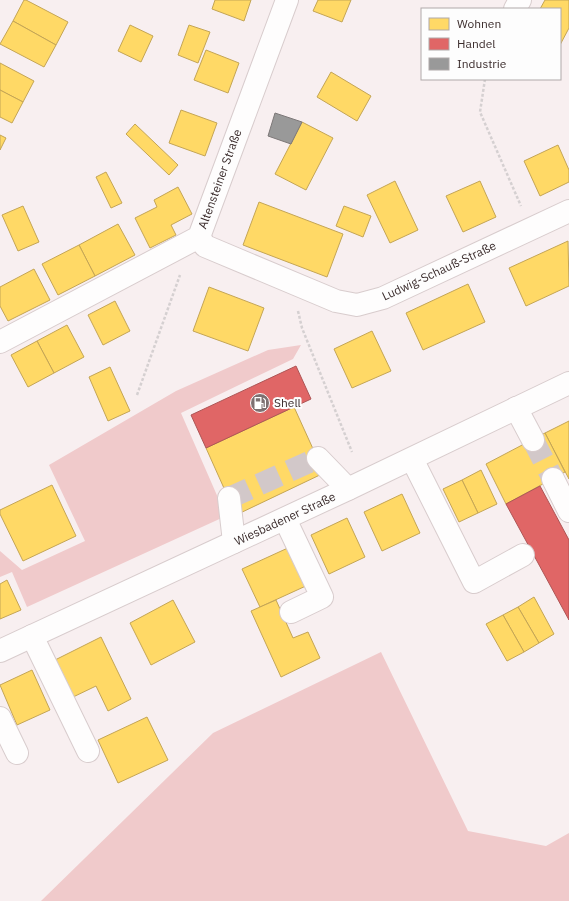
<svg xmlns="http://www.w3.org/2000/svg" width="569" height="901" viewBox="0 0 569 901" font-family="'IBM Plex Sans',sans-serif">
  <rect width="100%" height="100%" fill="#f8eff0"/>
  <g fill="#f0cacb">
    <polygon points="301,345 293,359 181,413 226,516 27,607 12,572 0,577 0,551 22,570 85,541 49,465 176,391 268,350"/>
    <polygon points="381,652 468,831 546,846 569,833 569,901 41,901 213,733"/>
  </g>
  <g fill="#ffd966" stroke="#c4a555">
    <polygon points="24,0 26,0 68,22 56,45 13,21"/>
    <polygon points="215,0 251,0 244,21 212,9"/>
    <polygon points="318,0 351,0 342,22 313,11"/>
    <polygon points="545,0 569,0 569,28 560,45 560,9 540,9"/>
    <polygon points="13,21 56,45 44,67 0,44"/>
    <polygon points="130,25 153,36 141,62 118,51"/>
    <polygon points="189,25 210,32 198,63 178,55"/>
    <polygon points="206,50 239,63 228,93 194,80"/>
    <polygon points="0,63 34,81 23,102 0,90"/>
    <polygon points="331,72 371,96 357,121 317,97"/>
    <polygon points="0,90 23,102 12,123 0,117"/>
    <polygon points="181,110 217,123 205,156 169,143"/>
    <polygon points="302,122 333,138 306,190 275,174"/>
    <polygon points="135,124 178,165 169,175 126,134"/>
    <polygon points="0,135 6,138 0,150"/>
    <polygon points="558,145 569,170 569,182 540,196 524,161"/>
    <polygon points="106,172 122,203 111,208 96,177"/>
    <polygon points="395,181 418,230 390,243 367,195"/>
    <polygon points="480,181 496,217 463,232 446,196"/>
    <polygon points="178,187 192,214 171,225 176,235 150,248 135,218 157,207 154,200"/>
    <polygon points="259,202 343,234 327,277 243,245"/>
    <polygon points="23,206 39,242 18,251 2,215"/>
    <polygon points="344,206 371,216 363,237 336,226"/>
    <polygon points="118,224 135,255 95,276 79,245"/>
    <polygon points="568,241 569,286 526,306 509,268"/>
    <polygon points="79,245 95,276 58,295 42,264"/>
    <polygon points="34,269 50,300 8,321 0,306 0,287"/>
    <polygon points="468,284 485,322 423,350 406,313"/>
    <polygon points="209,287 264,308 248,351 193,331"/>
    <polygon points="115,301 130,331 103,345 88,315"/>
    <polygon points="67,325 84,357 54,373 37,341"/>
    <polygon points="372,331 391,371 352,388 334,349"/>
    <polygon points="37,341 54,373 28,387 11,355"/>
    <polygon points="110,367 130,411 108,421 89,377"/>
    <polygon points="294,407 324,473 236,515 206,448"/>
    <polygon points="569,421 569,479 545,433"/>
    <polygon points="545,433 565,472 506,504 486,464"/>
    <polygon points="481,470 497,504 478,513 462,480"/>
    <polygon points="462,480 478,513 459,522 443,489"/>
    <polygon points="52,485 76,536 23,561 0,514 0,510"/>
    <polygon points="402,494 420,533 382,551 364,512"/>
    <polygon points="347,518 365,557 329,574 311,535"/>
    <polygon points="290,547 308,585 260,607 242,569"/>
    <polygon points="7,580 21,610 0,619 0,584"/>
    <polygon points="534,597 554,634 539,643 518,607"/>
    <polygon points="173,600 195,642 151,665 130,623"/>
    <polygon points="276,600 293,638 308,632 320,658 281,677 251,611"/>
    <polygon points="518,607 539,643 524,652 503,615"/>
    <polygon points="503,615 524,652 507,661 486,624"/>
    <polygon points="101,637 131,699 108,711 96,686 71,698 53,661"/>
    <polygon points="32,670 50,710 17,725 0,685"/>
    <polygon points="147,717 168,760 118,783 98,740"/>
  </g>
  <g fill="#e06666" stroke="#ae5555">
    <polygon points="296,366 311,399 206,448 191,415"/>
    <polygon points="540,486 569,540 569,620 506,504"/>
  </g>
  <polygon fill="#999" stroke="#7d7878" points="275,113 302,122 291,144 268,136"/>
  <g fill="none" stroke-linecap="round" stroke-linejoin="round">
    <g stroke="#d2c8c9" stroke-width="22" stroke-dasharray="22 11" stroke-linecap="butt">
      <polyline points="533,440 553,479"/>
      <polyline points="229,498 318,458"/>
    </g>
    <defs>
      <g id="minor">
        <polyline points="515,9 520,0"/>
        <polyline points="199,237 205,246 336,301 357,305 383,298 569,211"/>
        <polyline points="0,342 199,237 287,0"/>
        <polyline points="516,408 533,440"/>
        <polyline points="318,458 348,489"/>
        <polyline points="412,459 474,582 523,555"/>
        <polyline points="553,479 569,511"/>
        <polyline points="229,498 234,542"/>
        <polyline points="285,519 322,597 291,612"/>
        <polyline points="32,636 88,751"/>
        <polyline points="0,718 17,753"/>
      </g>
      <polyline id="major" points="0,651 348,489 569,383"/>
    </defs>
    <use href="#minor" stroke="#d8cccd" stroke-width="24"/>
    <use href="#major" stroke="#d8cccd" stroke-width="24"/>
    <g stroke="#d5d0d1" stroke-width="2.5" stroke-dasharray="3 2" stroke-linecap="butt">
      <polyline points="485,79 480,112 521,206"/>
      <polyline points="298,311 302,328 352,452"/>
      <polyline points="137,395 180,275"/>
    </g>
    <use href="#minor" stroke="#fefdfd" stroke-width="22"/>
    <use href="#major" stroke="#fefdfd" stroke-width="22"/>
  </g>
  <defs>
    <symbol id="fuel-disc" viewBox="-11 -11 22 22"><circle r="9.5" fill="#7d7071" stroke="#fdfdfd"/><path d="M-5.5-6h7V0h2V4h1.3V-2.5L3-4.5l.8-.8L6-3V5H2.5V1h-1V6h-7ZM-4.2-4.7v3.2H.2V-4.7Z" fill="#fff"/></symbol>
  </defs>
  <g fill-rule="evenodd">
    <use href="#fuel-disc" x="249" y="392" width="22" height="22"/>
  </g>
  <g text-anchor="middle" stroke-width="4" stroke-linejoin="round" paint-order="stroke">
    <g font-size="12" fill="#3b2c2c" stroke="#fdfdfd">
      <text transform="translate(220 179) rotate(-70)" y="4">Altensteiner Straße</text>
      <text transform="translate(439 271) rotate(-25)" y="4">Ludwig-Schauß-Straße</text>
      <text transform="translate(285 519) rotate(-25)" y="4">Wiesbadener Straße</text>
    </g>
    <g font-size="12" fill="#3b2c2c" stroke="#fdfdfd" text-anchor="start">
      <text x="274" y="407">Shell</text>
    </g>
  </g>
  <rect x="421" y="8" width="140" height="72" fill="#fdfdfd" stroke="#afa9a9"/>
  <rect x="429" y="18" width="20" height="12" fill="#ffd966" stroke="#afa9a9"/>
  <text x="457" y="28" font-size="12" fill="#3b2c2c">Wohnen</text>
  <rect x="429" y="38" width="20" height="12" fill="#e06666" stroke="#afa9a9"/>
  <text x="457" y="48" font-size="12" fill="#3b2c2c">Handel</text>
  <rect x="429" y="58" width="20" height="12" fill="#999999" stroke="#afa9a9"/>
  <text x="457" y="68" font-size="12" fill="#3b2c2c">Industrie</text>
</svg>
